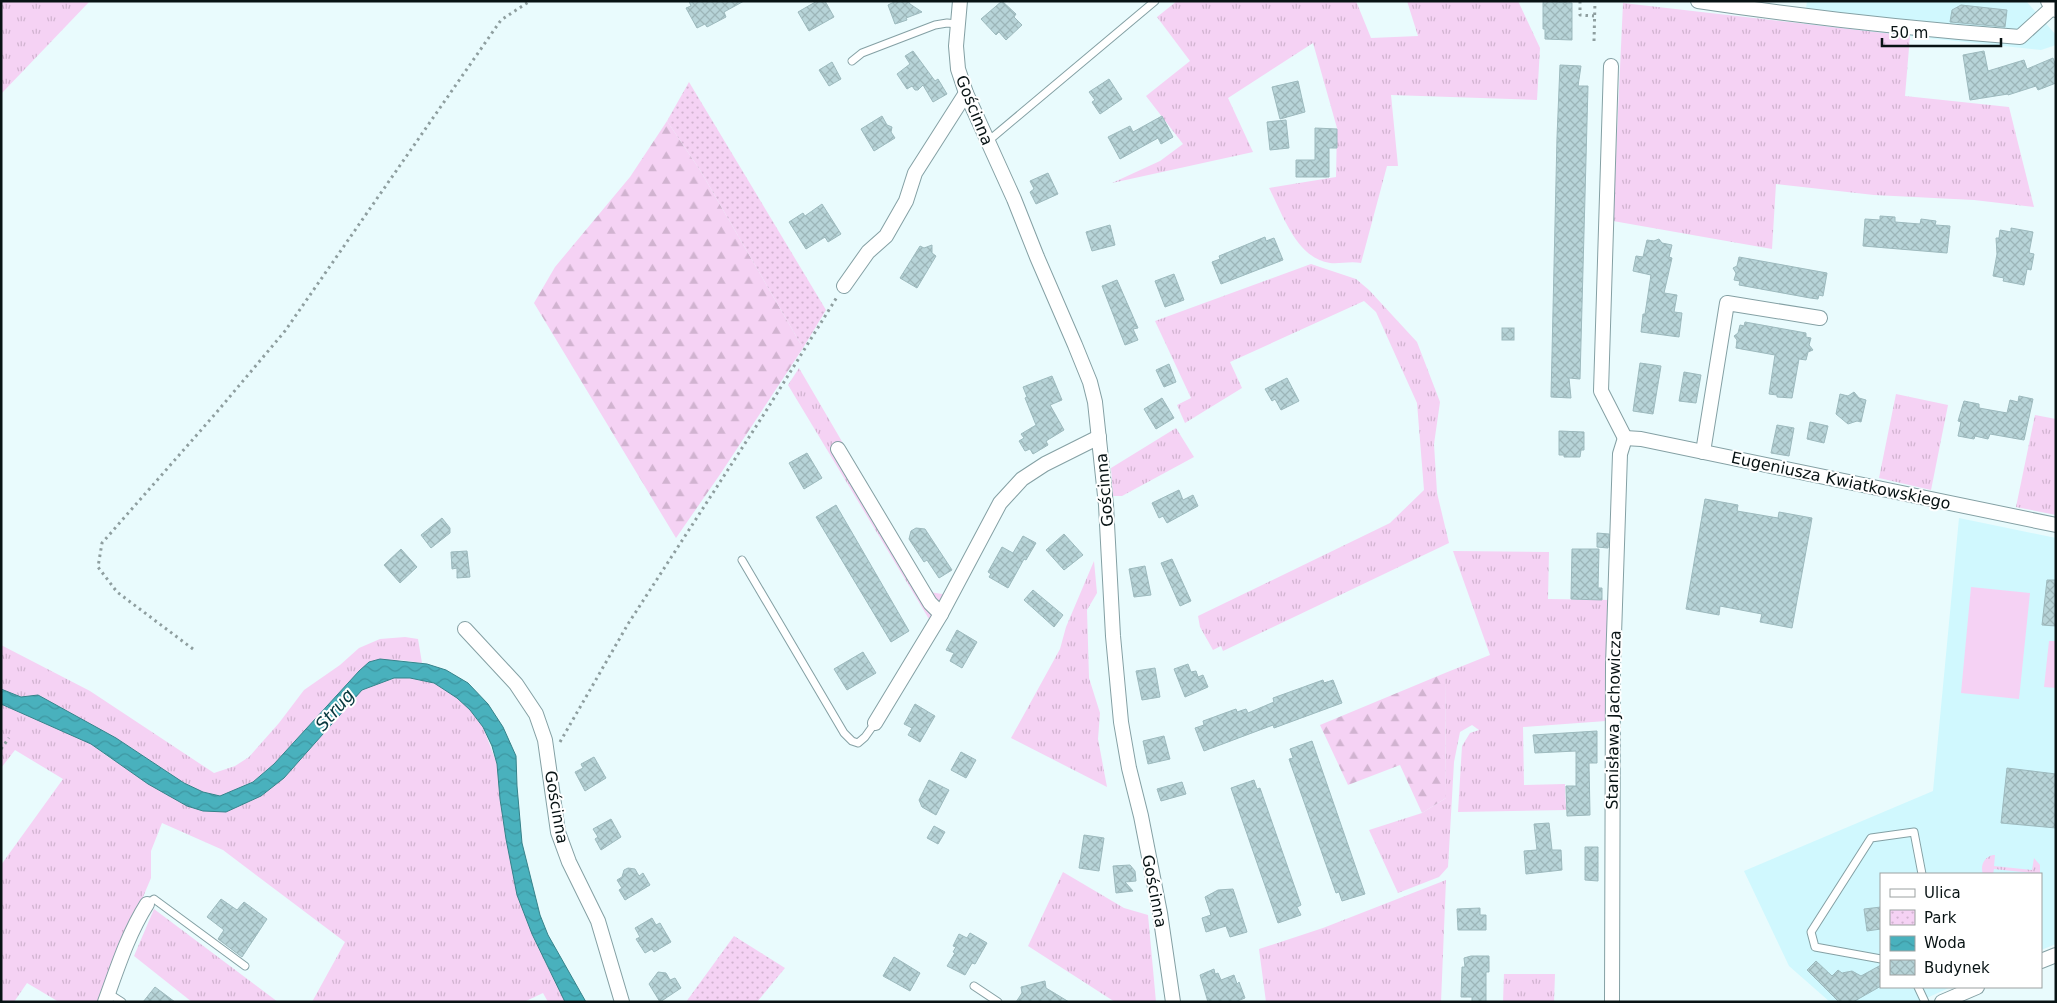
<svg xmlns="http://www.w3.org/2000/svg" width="2057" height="1003" viewBox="0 0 2057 1003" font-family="'DejaVu Sans',sans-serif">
  <defs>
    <pattern id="grass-tufts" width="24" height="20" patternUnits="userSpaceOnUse" patternTransform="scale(1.25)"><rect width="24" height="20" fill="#f5d2f4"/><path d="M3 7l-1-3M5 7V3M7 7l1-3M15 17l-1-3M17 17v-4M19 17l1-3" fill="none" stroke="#d1b3d0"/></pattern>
    <pattern id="forest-firs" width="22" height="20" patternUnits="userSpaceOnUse" patternTransform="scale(1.25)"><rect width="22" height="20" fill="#f5d2f4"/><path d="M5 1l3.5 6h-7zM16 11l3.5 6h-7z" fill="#d1b3d0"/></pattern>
    <pattern id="park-dots" width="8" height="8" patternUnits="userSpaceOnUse" patternTransform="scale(1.25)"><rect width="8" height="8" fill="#f5d2f4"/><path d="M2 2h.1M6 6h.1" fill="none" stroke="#d1b3d0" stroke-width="1.8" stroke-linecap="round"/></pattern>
    <pattern id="water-waves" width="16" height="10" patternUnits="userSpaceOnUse" patternTransform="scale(1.25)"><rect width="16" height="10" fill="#49b1bd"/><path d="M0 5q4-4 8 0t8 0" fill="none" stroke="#3e97a2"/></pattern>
    <pattern id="building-cross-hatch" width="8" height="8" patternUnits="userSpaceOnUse" patternTransform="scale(1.25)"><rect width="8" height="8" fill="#b7d4d8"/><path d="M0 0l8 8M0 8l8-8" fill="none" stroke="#9cb5b8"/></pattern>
  </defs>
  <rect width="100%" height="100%" fill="#e9fbfd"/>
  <g fill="#d0f8fe">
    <polygon points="1807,1 2026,1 2056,35 2056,45 2041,50 1804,25"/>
    <polygon points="1959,518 2056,538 2056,944 2041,950 2041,874 1881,874 1881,987 1951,987 1918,1002 1830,1002 1789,966 1744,871 1933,791"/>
  </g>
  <g fill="url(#grass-tufts)">
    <polygon points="1,1 90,1 1,94"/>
    <path d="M1177 1H1356L1371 38 1418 36 1407 1H1518L1540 48 1537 100 1391 95 1398 166H1387L1361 263C1350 261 1340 264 1330 263 1296 258 1283 214 1269 188L1336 177 1337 128 1313 43 1228 98 1253 152 1112 183 1160 161 1183 144 1146 96 1190 61 1157 17Z"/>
    <polygon points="1623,3 1910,36 1905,96 2009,107 2034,207 1974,200 1874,195 1776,184 1772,249 1613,221"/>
    <polygon points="1311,264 1356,279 1369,290 1417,342 1440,402 1434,444 1437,493 1449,543 1223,651 1221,646 1213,650 1200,627 1198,616 1390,523 1424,490 1417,403 1376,312 1364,301 1230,362 1242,388 1185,423 1177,405 1191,398 1155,321"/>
    <polygon points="799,368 930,592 948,595 932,624 788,385"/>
    <polygon points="1896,394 1948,405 1931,490 1879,478"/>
    <polygon points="2035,415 2056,419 2056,515 2016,507"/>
    <polygon points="1176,428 1194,457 1122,496 1113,496 1111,468"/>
    <polygon points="1453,551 1549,552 1548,599 1612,600 1606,721 1523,727 1524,785 1565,784 1566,810 1458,812 1462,746 1470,733 1479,730 1472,725 1460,732 1454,762 1448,867 1439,877 1398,893 1369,830 1422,813 1446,798 1445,673 1490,655"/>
    <polygon points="1094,561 1097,593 1087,610 1089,678 1100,713 1098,739 1107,787 1011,738 1060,649 1066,627"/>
    <polygon points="405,637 418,639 422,663 401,660 359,671 274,764 253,782 220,796 203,792 184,783 116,738 38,696 21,697 1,689 1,645 90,691 214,773 235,766 249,757 279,723 304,690 340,665 359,648 380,639"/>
    <polygon points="394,678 410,678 434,683 457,698 470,710 483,727 497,764 500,799 506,839 532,934 565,1002 548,1002 543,993 524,1002 312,1002 345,942 223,850 162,823 151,851 151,878 99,1002 59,1002 27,983 14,1002 1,1002 1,865 63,779 15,750 1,768 1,704 91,744 111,759 226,812 261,796 284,778 362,690"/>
    <path d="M1993 855H1995L1994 866 2032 870 2034 858 2040 865V874L1994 869 1993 874H1983C1980 866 1984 857 1993 855Z"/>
    <polygon points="1063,872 1124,908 1148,915 1156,1002 1115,1002 1028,946"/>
    <polygon points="1446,880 1441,1002 1266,1002 1259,949 1323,928"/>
    <polygon points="154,909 278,1002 192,1002 134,956"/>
    <polygon points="1504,974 1555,974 1554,1002 1503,1002"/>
  </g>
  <g fill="url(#forest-firs)">
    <polygon points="667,121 700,170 803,348 721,473 676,538 534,303 555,267 630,177"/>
    <polygon points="1445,673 1446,798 1422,813 1400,765 1348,785 1320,725"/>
  </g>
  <g fill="url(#park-dots)">
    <polygon points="689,82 826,310 803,348 700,170 667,121"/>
    <polygon points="734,936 785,968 757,1002 686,1002"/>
  </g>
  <g fill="#f5d2f4">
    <polygon points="1971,587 2030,593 2019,699 1961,693"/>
    <polygon points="2049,641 2056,641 2056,688 2044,687"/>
  </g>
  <polygon fill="url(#water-waves)" stroke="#36828a" points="380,659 427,664 446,670 468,683 488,704 503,727 516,756 517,786 522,843 540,915 548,935 586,1002 565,1002 532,934 517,895 506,839 500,799 497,764 492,746 483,727 470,710 457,698 434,683 410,678 394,678 362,690 284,778 261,796 226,812 203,811 187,806 148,784 91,744 1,704 1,689 21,697 38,695 116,738 184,783 203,792 220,796 253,782 274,764 359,671 369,662"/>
  <g fill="url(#building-cross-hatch)" stroke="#9dbabe">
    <polygon points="689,1 744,1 724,12 726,17 707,27 705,24 697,28 686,8 691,6"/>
    <polygon points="817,1 825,1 834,17 809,31 798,12"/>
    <polygon points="896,1 908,1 910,4 922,12 906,18 907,20 895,24 888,5"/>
    <polygon points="1002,1 1016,14 1014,17 1022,25 1006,40 999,32 996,35 981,19"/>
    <polygon points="1543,1 1572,3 1572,40 1545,39 1545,29 1543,29"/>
    <polygon points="1961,5 2007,10 2005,27 1950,22 1952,10"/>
    <polygon points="913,51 935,81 938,79 947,94 933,102 923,85 918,90 915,90 912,86 907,89 897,74 910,64 905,56"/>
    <polygon points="1984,51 1988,71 2024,60 2027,69 2053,58 2056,66 2056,83 2038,90 2036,86 2008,95 2008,94 1970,100 1963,55"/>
    <polygon points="832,62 841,79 829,86 819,70"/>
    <polygon points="1560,65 1581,66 1578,86 1588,86 1580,379 1569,378 1571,398 1551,397 1557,137"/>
    <polygon points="1109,79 1122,99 1100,114 1092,102 1095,100 1089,92"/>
    <polygon points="1298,81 1305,112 1280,119 1272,87"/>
    <polygon points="882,116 887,125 892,127 891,132 895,138 874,151 861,129"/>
    <polygon points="1162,116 1173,137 1161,144 1158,138 1120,159 1108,137 1130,126 1133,132"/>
    <polygon points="1286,120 1289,148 1270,150 1267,122"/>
    <polygon points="1315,128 1337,129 1337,148 1329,148 1329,177 1296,177 1296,160 1315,160"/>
    <polygon points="1048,173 1058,194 1036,204 1030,192 1034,189 1030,181"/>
    <polygon points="822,204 841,234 828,242 825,237 806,249 789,222 803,213 805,216"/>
    <polygon points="1880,216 1895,217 1895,222 1920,224 1921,219 1936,221 1935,225 1950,226 1947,253 1863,246 1865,219 1880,220"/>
    <polygon points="1110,225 1115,245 1092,251 1086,232"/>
    <polygon points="2011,228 2033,232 2029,253 2034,254 2031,270 2027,269 2024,285 2003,281 2004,278 1993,276 1997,254 1996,238 1999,238 2000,230 2011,232"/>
    <polygon points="1265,237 1266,241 1274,238 1283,260 1221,284 1212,262 1220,259 1219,256"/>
    <polygon points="1659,239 1662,243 1672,245 1669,257 1672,258 1664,293 1677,295 1674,312 1682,313 1679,337 1641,332 1643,314 1645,314 1651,275 1633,271 1636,256 1643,257 1647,240 1654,241"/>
    <polygon points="932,245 932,253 936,256 917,288 900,278 920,246 924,248"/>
    <polygon points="1739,257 1827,273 1823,296 1819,295 1818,299 1810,298 1739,285 1740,281 1734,280 1736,273 1733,268 1737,266"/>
    <polygon points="1174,274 1184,300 1165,307 1155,281"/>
    <polygon points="1117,280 1138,328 1133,329 1138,340 1125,345 1102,286"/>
    <polygon points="1745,322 1806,333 1806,337 1811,338 1809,345 1813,350 1808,352 1806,360 1799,359 1792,398 1777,397 1777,395 1769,394 1775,355 1736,348 1737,340 1734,336 1738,333 1740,325 1744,326"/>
    <rect x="1502" y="328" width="12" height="12"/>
    <polygon points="1640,363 1661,366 1653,414 1633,411"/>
    <polygon points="1169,364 1176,382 1164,387 1156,370"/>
    <polygon points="1684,372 1701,375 1696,403 1679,401"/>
    <polygon points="1052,376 1062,400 1050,405 1064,430 1046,441 1048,445 1033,454 1030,449 1025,451 1019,441 1024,438 1021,434 1036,425 1025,398 1027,397 1023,387"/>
    <polygon points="1287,378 1299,401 1281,410 1275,399 1272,401 1265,389"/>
    <polygon points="1854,392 1859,398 1866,400 1861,422 1857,421 1848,424 1836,414 1840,394 1848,396"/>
    <polygon points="2019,396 2033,399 2024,440 1990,434 1988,439 1975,436 1974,439 1958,436 1961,422 1958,421 1964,401 1979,404 1979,408 2007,413 2010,400 2018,402"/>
    <polygon points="1162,398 1174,418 1156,429 1144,409"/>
    <polygon points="1810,422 1828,426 1824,443 1807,439"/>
    <polygon points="1777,425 1794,428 1789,456 1771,453"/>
    <polygon points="1559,431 1584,432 1584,450 1581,450 1580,457 1564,457 1564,455 1559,455"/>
    <polygon points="807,453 822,478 804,489 789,463"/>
    <polygon points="1179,490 1183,500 1193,495 1198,506 1167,523 1163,516 1159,518 1152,503"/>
    <polygon points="1705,499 1738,505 1737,511 1778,518 1779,512 1812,518 1792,628 1760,622 1762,614 1720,606 1719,615 1686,609"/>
    <polygon points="836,505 909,631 891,642 816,517"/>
    <polygon points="442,518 450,528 450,533 431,548 421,535"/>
    <polygon points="916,528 925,529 952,570 939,578 927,560 924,562 909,539 911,531"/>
    <polygon points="1597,533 1609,534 1608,548 1597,547"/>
    <polygon points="1064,534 1083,555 1064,570 1046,550"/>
    <polygon points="1023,536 1036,543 1026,560 1024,559 1008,588 989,577 991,574 988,572 1002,547 1013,553"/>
    <polygon points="401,549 417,567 400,583 384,565"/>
    <polygon points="1572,549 1599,549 1598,588 1602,588 1602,600 1571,599"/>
    <polygon points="467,551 470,577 457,578 457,568 452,569 451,552"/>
    <polygon points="1172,559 1191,601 1180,606 1161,563"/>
    <polygon points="1145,566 1151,595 1134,597 1129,569"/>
    <polygon points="2047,580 2056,580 2056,626 2042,625"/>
    <polygon points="1033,590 1063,615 1054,627 1024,600"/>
    <polygon points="957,630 977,642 962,668 950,661 954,653 946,650"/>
    <polygon points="863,652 876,673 847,690 834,669"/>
    <polygon points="1188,664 1191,672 1196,671 1198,677 1203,675 1208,687 1185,697 1174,669"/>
    <polygon points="1155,668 1160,697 1142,700 1136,671"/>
    <polygon points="1323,680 1324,683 1333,680 1342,703 1274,728 1273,725 1204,751 1195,728 1204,725 1203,721 1236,709 1237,712 1246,709 1248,713 1274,702 1273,698"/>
    <polygon points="915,704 935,716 920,742 908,735 912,728 904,724"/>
    <polygon points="1597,731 1597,763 1589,763 1590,815 1567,816 1566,786 1576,786 1576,751 1535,753 1533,735"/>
    <polygon points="1164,736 1170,759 1148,764 1143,741"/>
    <polygon points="1312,741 1365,894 1342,901 1339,892 1336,893 1289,759 1293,758 1290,749"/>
    <polygon points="961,752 976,760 966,778 951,770"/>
    <polygon points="594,757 606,778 585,791 575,772 583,768 581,764"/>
    <polygon points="2007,768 2056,774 2056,828 2001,823"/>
    <polygon points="929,780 949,790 936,815 922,807 919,800"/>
    <polygon points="1254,780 1257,789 1260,788 1301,905 1297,907 1301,915 1278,923 1231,788"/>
    <polygon points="1182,782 1186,794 1161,801 1157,789"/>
    <polygon points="611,819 621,837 601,850 595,839 598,837 593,829"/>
    <polygon points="1549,823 1552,850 1561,850 1562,870 1526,874 1524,851 1537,850 1534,824"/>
    <polygon points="934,826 945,832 938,844 927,838"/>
    <polygon points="1084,835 1104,838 1099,871 1079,868"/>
    <polygon points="1585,847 1598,847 1598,881 1585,880"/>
    <polygon points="1130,865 1135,871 1136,881 1125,882 1133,891 1116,893 1113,866"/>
    <polygon points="628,868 635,869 639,876 643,873 650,885 625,900 619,890 622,888 617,880 622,877 624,870"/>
    <polygon points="1233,889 1247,932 1230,937 1226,926 1206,932 1202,918 1211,915 1205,897 1218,890"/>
    <polygon points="221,899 237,910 244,902 267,919 242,957 218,939 224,930 207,917"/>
    <polygon points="1881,907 1881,929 1867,931 1864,909"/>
    <polygon points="1480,908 1480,915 1486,915 1486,930 1458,930 1457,909"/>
    <polygon points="652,918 656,925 660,923 671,942 654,952 652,949 645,953 636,939 640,937 635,928"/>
    <polygon points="970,933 987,943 975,964 972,963 965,975 947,966 955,953 953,952 956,947 953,946 959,934 967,938"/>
    <polygon points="1471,956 1489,956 1489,972 1486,972 1486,1002 1472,1002 1472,997 1461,997 1462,967 1465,967 1464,958"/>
    <polygon points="894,957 920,973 910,991 883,976"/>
    <polygon points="1816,961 1832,976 1838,970 1842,973 1852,971 1861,976 1881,965 1881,986 1853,1002 1839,1002 1807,970"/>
    <polygon points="1214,969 1215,974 1218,973 1221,980 1234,975 1237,984 1239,982 1245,998 1235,1002 1208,1002 1200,975"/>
    <polygon points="658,972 666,973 670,980 675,978 681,988 660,1002 649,984"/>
    <polygon points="1045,981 1046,988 1069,1002 1016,1002 1022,993 1021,987"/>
    <polygon points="155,987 175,1002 143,1002"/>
  </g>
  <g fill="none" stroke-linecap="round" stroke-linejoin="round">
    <defs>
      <g id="service">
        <polyline points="852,61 862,53 935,25 947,23 957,24"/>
        <polyline points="987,142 1155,1"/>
        <polyline points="742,560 844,733 852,741 858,743 865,737 875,723"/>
        <polyline points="147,904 154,899 245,966"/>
        <polyline points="1881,959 1815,947 1811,932 1871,838 1914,832 1922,874"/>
        <polyline points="974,986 998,1002"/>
        <polyline points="1918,987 1925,1002"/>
        <polyline points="108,993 122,1002"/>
      </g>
      <g id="minor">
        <polyline points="960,1 956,46 958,69 966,93 1014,199 1037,257 1075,345 1090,382 1095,402 1106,505 1113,636 1121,722 1129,768 1141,816 1160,913 1173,1002"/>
        <path d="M1698 1C1805 17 1912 29 2020 37L2054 6"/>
        <polyline points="1611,66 1601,391 1625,438"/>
        <polyline points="844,286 868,252 886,236 906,201 915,173 966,93"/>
        <polyline points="1625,438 1641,439 2056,525"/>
        <polyline points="838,449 930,603 941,614"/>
        <polyline points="1703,452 1727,303 1820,318"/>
        <polyline points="465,629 516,684 536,714 545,740 558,832 569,862 598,921 622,1002"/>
        <polyline points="875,723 941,614 1000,503 1022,479 1045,464 1099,437"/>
        <polyline points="2041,961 2056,955"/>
        <path d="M105 1002C117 969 128 934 147 904"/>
        <polyline points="1612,1002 1613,665 1620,454 1625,438"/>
        <polyline points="1942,1002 1977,987"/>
      </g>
      <polyline id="tertiary" points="2050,1 2056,8"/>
    </defs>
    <use href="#service" stroke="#84a0a4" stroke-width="9"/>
    <use href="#minor" stroke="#84a0a4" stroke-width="16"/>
    <use href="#tertiary" stroke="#84a0a4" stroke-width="20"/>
    <g stroke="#8e9e9f" stroke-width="3" stroke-dasharray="2.5 4" stroke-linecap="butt">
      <polyline points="1580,1 1580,15 1594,16"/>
      <polyline points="1594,41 1595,1"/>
      <polyline points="193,649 117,592 98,567 102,543 216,413 285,331 501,20 530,1"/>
      <polyline points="560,742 628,624 766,411 837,297"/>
      <polyline points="1,749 9,738"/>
    </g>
    <use href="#service" stroke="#fff" stroke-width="7"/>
    <use href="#minor" stroke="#fff" stroke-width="14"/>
    <use href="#tertiary" stroke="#fff" stroke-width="18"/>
  </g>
  <g text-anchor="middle" stroke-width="4" stroke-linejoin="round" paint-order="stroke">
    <g font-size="16" fill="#081314" stroke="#fff">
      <text transform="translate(975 110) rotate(68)" y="6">Gościnna</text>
      <text transform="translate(1841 480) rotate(12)" y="6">Eugeniusza Kwiatkowskiego</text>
      <text transform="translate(1104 490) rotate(-95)" y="6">Gościnna</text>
      <text transform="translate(1613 720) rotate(-89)" y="6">Stanisława Jachowicza</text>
      <text transform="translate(557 807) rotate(80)" y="6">Gościnna</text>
      <text transform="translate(1155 891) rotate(79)" y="6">Gościnna</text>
    </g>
    <g font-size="18" font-style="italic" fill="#06383e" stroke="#fff">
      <text transform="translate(335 710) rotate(-49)" y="6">Strug</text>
    </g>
  </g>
  <rect width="2057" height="1003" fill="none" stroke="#081314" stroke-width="5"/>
  <rect x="1880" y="873" width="162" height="115" fill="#ffffff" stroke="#9ca1a1"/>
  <rect x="1890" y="889" width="25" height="8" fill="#ffffff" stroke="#9ca1a1"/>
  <text x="1924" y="898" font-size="15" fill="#081314">Ulica</text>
  <rect x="1890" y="910" width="25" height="15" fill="url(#park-dots)" stroke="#9ca1a1"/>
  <text x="1924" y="923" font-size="15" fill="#081314">Park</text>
  <rect x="1890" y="936" width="25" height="15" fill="url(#water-waves)" stroke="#9ca1a1"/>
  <text x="1924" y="948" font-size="15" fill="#081314">Woda</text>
  <rect x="1890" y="960" width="25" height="15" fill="url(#building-cross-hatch)" stroke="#9ca1a1"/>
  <text x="1924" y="973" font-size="15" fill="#081314">Budynek</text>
  <path d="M1882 38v8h119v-8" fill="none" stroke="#081314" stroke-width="2.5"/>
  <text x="1890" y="38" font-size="15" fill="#081314" stroke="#ffffff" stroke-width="4" paint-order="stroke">50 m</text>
</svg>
